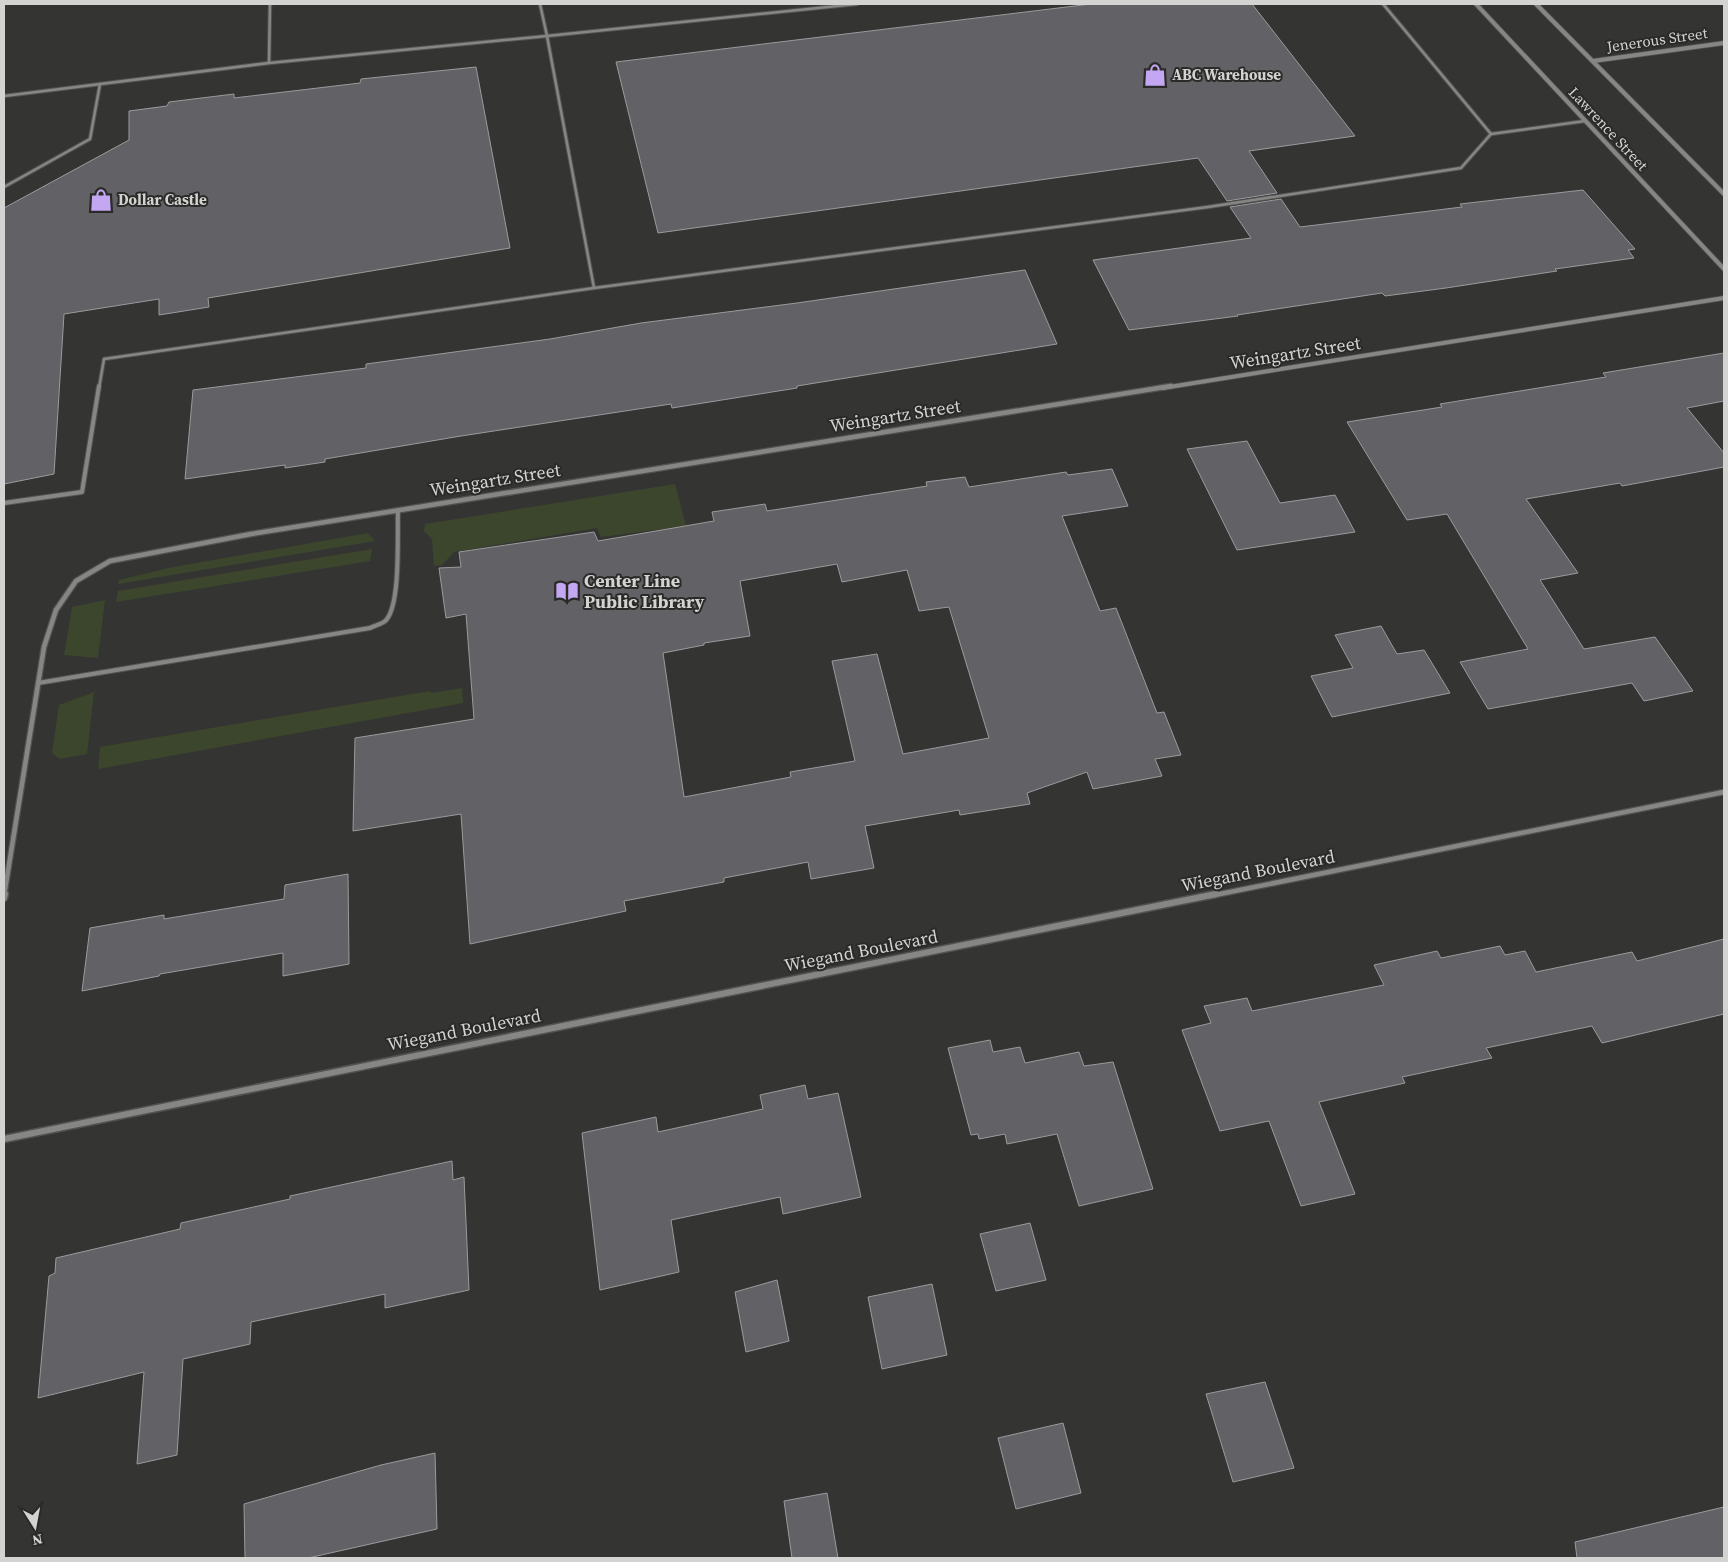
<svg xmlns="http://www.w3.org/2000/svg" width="1728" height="1562" viewBox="0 0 1728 1562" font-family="'Source Serif 4',serif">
  <rect width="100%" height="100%" fill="#343532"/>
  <g fill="#3c462d">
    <polygon points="675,484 686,526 601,537 597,528 454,552 442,565 434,566 432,539 424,531 425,524"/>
    <polygon points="368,533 375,541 118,584 119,580 173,567"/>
    <polygon points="372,549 370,561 116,602 118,591"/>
    <polygon points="105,600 98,658 64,655 72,607"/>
    <polygon points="462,688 463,703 98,769 100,747 430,691 431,693"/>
    <polygon points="94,692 87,754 59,759 52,753 59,705"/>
  </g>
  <g fill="#626165" stroke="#9b9a9d" fill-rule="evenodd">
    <polygon points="1091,4 1252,4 1355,136 1249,151 1277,193 1227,201 1198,158 658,233 616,62"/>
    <polygon points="476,67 510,248 208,298 209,307 159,315 159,299 64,314 54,474 4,484 4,208 129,140 129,111 167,106 169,102 234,94 234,98 360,83 361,79"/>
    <polygon points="1583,190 1635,249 1628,250 1634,258 1555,269 1557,271 1446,288 1385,296 1382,293 1237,315 1238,316 1129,330 1093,260 1251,238 1230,207 1281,199 1300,227 1462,207 1460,204"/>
    <polygon points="1025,270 1057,344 797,386 797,388 672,408 671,404 461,436 325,459 325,462 285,468 285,465 185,479 193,390 366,368 366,364 550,339 641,323 797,303"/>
    <polygon points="1724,353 1724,401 1687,408 1724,453 1724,467 1622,486 1620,483 1526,499 1578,573 1540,580 1584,649 1655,637 1693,691 1644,701 1632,683 1488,709 1460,662 1528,649 1447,514 1407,520 1347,422 1442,407 1440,404 1606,377 1603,373"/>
    <polygon points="1247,441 1280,503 1335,495 1355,532 1237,550 1187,449"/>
    <path d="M1112 469 1128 506 1062 516 1100 611 1116 608 1157 713 1164 712 1181 755 1155 759 1162 776 1093 789 1087 772 1027 793 1030 804 960 815 959 810 865 826 874 868 811 879 808 862 724 878V882L624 901 626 911 470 944 461 814 353 831 355 738 474 719 466 614 446 618 439 568 461 567 459 552 594 532 598 541 714 521 712 512 765 504 767 511 927 486 926 482 965 477 969 487 1066 472 1068 475ZM837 564 842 582 907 570 919 611 949 607 989 738 903 754 877 654 832 661 855 761 790 772 791 777 684 797 663 653 704 645V643L750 636 740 581Z"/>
    <polygon points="1381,626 1397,654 1424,650 1450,693 1332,717 1311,676 1353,668 1335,635"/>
    <polygon points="348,874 349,964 283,976 283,953 160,974 159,976 82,991 90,928 164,915 164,919 284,899 285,885"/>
    <polygon points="1724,939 1724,1014 1602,1043 1592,1026 1486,1048 1492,1058 1402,1077 1405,1083 1319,1102 1355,1194 1301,1206 1269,1121 1220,1131 1182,1030 1211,1023 1204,1006 1247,998 1252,1011 1384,985 1374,965 1437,951 1441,958 1500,946 1505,955 1525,951 1536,972 1632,952 1637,961"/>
    <polygon points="990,1040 993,1052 1020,1047 1025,1063 1079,1052 1084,1066 1113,1062 1153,1189 1079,1206 1057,1134 1007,1144 1005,1134 979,1139 978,1134 971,1135 948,1048"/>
    <polygon points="805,1085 808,1099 838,1093 861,1197 783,1214 780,1197 671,1220 679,1272 600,1290 582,1133 656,1117 658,1132 763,1109 760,1095"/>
    <polygon points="452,1161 453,1180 464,1177 469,1290 385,1308 385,1294 251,1322 250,1344 183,1359 177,1455 137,1464 144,1372 38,1398 49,1276 55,1273 56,1258 180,1229 181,1223 290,1199 290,1196"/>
    <polygon points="1030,1223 1046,1280 996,1291 980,1234"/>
    <polygon points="777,1280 789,1341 746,1352 735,1292"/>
    <polygon points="932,1284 947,1355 882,1369 868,1297"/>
    <polygon points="1265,1382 1294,1468 1233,1482 1206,1394"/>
    <polygon points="1063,1423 1081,1493 1016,1509 998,1438"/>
    <polygon points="435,1453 437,1529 308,1558 245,1558 244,1504 381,1465"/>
    <polygon points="827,1493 838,1558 792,1558 784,1501"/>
    <polygon points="1724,1507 1724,1558 1577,1558 1575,1542"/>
  </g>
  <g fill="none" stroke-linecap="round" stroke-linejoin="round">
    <defs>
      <g id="lane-far1">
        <polyline points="270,4 269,63 547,36 540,4"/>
        <polyline points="4,96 269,63"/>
        <polyline points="1491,134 1585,121"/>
        <polyline points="4,187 90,139 100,84"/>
        <polyline points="594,288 1208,207 1461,168 1491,134 1383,4"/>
        <polyline points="99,388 104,359 594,288 547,36 857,4"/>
      </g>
      <g id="lane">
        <polyline points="4,503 82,492 99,386"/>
        <path d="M38 683 370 628C375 625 384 624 387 619 401 600 397 534 398 510"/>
      </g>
      <g id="street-far2">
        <polyline points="1476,4 1724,269"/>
        <polyline points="1536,4 1724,194"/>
        <polyline points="1593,61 1724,43"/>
        <polyline points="1163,388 1724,298"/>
      </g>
      <g id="street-far1">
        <polyline points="4,896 44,647 56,610 76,581 110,561 251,534 1171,386"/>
        <polyline points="1210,896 1724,792"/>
      </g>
      <g id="street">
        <polyline points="4,898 5,894"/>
        <polyline points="4,1139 1216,894"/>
      </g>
    </defs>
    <use href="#lane-far1" stroke="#525351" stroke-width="4.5"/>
    <use href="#lane" stroke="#525351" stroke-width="6"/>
    <use href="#street-far2" stroke="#525351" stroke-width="5.5"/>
    <use href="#street-far1" stroke="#525351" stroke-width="7"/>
    <use href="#street" stroke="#525351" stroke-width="9"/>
    <use href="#lane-far1" stroke="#868784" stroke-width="2.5"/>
    <use href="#lane" stroke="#868784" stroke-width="4"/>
    <use href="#street-far2" stroke="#868784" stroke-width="4"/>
    <use href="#street-far1" stroke="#868784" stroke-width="4.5"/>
    <use href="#street" stroke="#868784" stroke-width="6"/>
  </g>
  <defs>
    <symbol id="shop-bare" viewBox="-9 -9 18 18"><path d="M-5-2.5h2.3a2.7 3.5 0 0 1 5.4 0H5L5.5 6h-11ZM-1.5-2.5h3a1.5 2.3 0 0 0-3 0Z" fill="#c3a7f2" stroke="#2a2b28" stroke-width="2.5" paint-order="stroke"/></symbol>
    <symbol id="library-bare" viewBox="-9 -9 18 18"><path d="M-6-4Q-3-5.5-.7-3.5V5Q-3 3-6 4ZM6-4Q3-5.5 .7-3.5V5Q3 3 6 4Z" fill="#c3a7f2" stroke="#2a2b28" stroke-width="2.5" paint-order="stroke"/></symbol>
  </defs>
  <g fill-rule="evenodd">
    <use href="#shop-bare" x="1139" y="59" width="32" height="32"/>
    <use href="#shop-bare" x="85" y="184" width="32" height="32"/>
    <use href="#library-bare" x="551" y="575" width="32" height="32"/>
  </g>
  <g text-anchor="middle" stroke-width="4" stroke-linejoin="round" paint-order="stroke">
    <g font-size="15" fill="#d3d3d1" stroke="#2a2b28">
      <text transform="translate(1657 40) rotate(-8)" y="5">Jenerous Street</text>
      <text transform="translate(1608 129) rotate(47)" y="5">Lawrence Street</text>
    </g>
    <g font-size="15" font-weight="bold" fill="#d3d3d1" stroke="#2a2b28" text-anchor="start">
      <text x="1172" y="80">ABC Warehouse</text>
      <text x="118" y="205">Dollar Castle</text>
    </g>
    <g font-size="18" fill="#d3d3d1" stroke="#2a2b28">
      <text transform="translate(1295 353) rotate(-9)" y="6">Weingartz Street</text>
      <text transform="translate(895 416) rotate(-9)" y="6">Weingartz Street</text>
      <text transform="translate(495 480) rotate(-9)" y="6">Weingartz Street</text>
      <text transform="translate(1258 871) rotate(-11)" y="6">Wiegand Boulevard</text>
      <text transform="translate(861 951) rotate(-11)" y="6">Wiegand Boulevard</text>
      <text transform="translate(464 1030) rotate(-11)" y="6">Wiegand Boulevard</text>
    </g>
    <g font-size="18" font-weight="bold" fill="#d3d3d1" stroke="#2a2b28" text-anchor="start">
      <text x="584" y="587">Center Line<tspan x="584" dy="21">Public Library</tspan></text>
    </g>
  </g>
  <rect width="1728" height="1562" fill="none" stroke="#d3d3d1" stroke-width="10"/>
  <g transform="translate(35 1527) rotate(169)" stroke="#2a2b28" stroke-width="4" paint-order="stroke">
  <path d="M0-4L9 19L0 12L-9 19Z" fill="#d3d3d1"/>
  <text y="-8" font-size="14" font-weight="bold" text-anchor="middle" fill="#d3d3d1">N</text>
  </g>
</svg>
